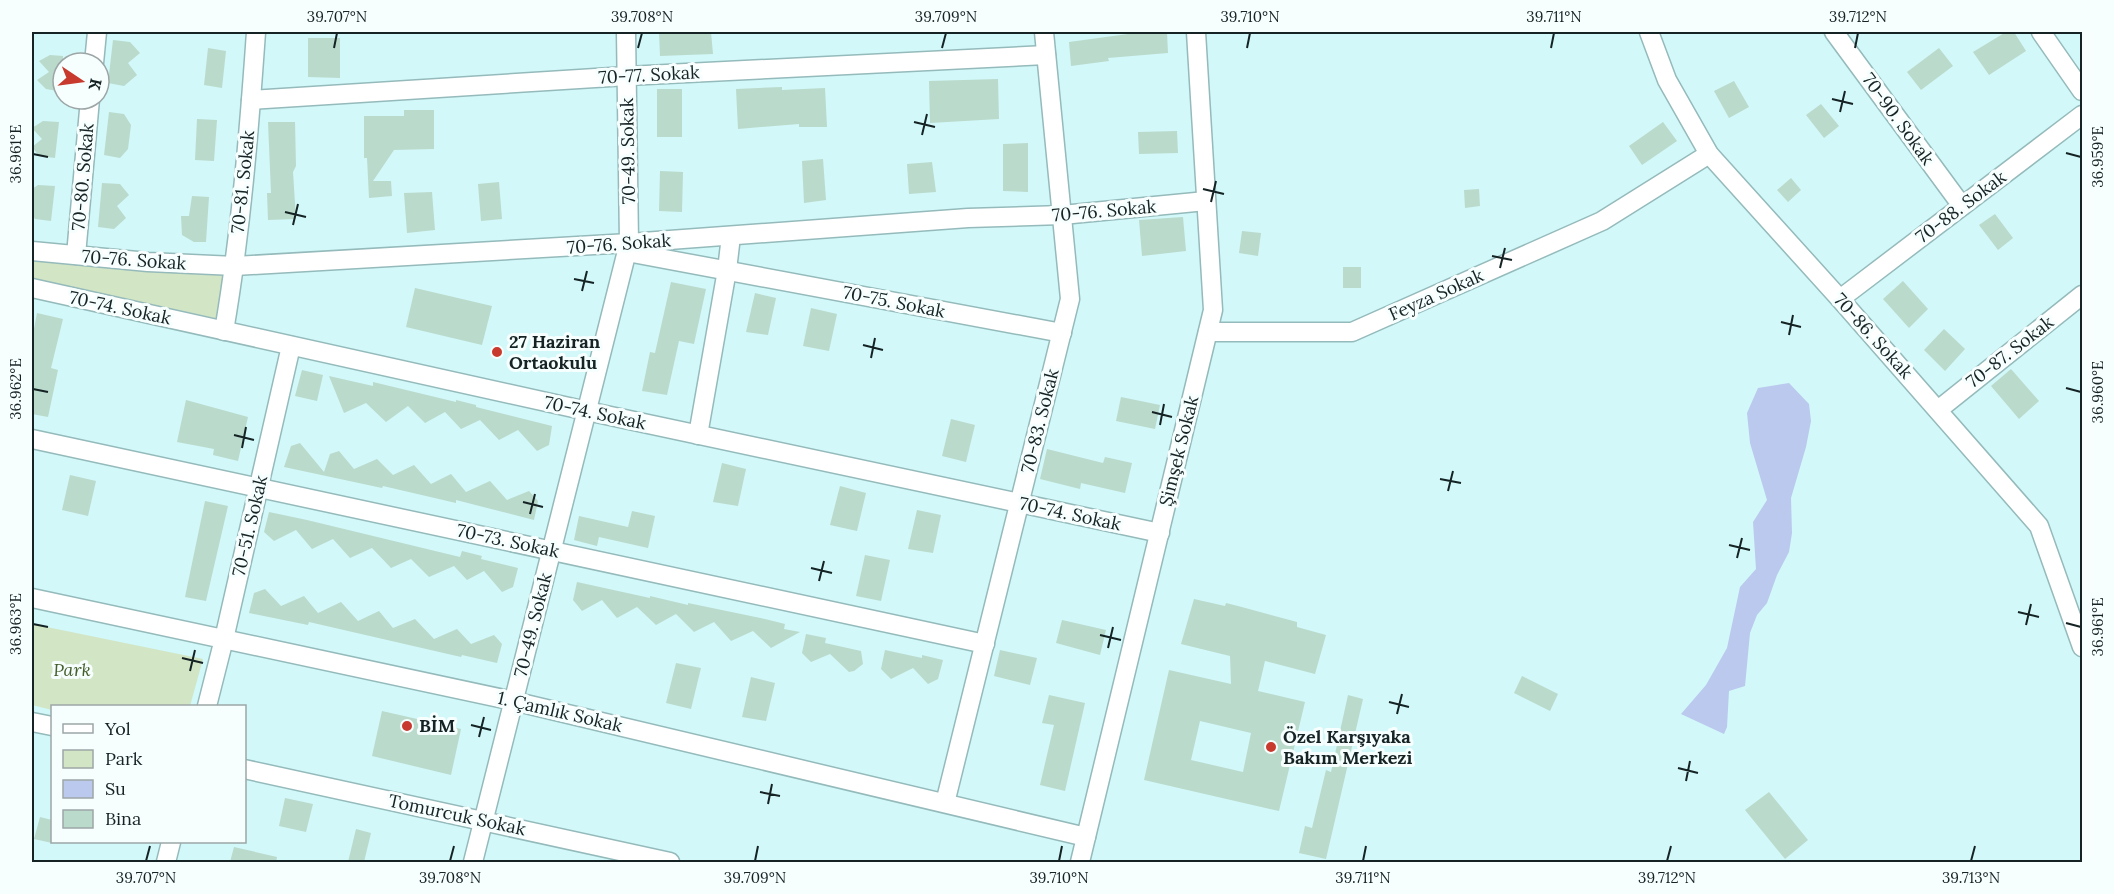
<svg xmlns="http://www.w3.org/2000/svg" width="2114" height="894" viewBox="0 0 2114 894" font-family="Lora,serif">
  <rect width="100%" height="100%" fill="#d2f8f9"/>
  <g fill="#d2e5c4">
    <polygon points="32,258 220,271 225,276 218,319 32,280"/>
    <polygon points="32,624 203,659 190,706 52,706 52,710 32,705"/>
  </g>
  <polygon fill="#bac9ed" points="1789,383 1809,404 1811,421 1806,447 1791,498 1792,533 1789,552 1777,575 1767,603 1757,615 1750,633 1745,686 1729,691 1727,727 1724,734 1681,714 1706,685 1727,648 1740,587 1756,569 1753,522 1767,500 1750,443 1747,413 1758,388"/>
  <g fill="#badacb" fill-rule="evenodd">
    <polygon points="659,32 711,32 713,54 660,56"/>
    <polygon points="1167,32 1168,53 1108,58 1109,61 1071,66 1069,42 1128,34"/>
    <polygon points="2006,32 2014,32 2026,51 1989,75 1973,52"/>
    <polygon points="308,38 340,38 340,78 308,77"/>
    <polygon points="113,40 130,42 140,53 128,63 137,75 124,86 108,83"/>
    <polygon points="208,48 226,51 222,88 204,85"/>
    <polygon points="1939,48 1953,66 1921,90 1907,72"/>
    <polygon points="50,55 63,56 63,92 46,89 37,80 49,72 39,61"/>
    <polygon points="998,79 999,119 930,123 929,81"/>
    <polygon points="1734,81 1749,107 1729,118 1714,91"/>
    <polygon points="782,87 782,90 825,88 827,127 799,127 799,124 738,129 736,89"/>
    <rect x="657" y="89" width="25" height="48"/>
    <polygon points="1821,104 1839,126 1824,138 1806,115"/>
    <polygon points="404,110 434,110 434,149 394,150 373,181 391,181 392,196 369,198 367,158 364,158 364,116 404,116"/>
    <polygon points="109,112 124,114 131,125 128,149 120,158 104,155"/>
    <polygon points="197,119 217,120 214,161 195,160"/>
    <polygon points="43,121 59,122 55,158 39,156 32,147 42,139 32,128"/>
    <polygon points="268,122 295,122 296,166 293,172 296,219 268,220 267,193 271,193"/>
    <polygon points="1663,122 1677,141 1642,165 1629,146"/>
    <polygon points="1177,131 1178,153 1139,154 1138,132"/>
    <polygon points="1028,143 1028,192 1003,191 1003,144"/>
    <polygon points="823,159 826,200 804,203 802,161"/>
    <polygon points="932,162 936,192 909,194 907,164"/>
    <polygon points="660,171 683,172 682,212 659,211"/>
    <polygon points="1791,178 1801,190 1788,202 1777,190"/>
    <polygon points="499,182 502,219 481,221 478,184"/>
    <polygon points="102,183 120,184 129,195 117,206 126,218 114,229 98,227"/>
    <polygon points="38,185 55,186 51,221 35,219 32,215 32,189"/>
    <polygon points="1479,189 1480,206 1465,208 1464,190"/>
    <polygon points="432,192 435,230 407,233 404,193"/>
    <polygon points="192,196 209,197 206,242 194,242 182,235 181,216 189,216"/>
    <polygon points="1995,214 2013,238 1998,250 1979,225"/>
    <polygon points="1183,217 1186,251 1142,256 1139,220"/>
    <polygon points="1242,231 1261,233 1258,256 1239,253"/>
    <rect x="1343" y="267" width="18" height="21"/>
    <polygon points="1903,281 1928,309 1909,328 1883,299"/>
    <polygon points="671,282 706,289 694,344 679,341 667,395 642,391 650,352 655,353"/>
    <polygon points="415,288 492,306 482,345 406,327"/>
    <polygon points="755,293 776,298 768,335 746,332"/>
    <polygon points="811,308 837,314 829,351 803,346"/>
    <polygon points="37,313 63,319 51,368 58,370 48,417 32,414 32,339"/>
    <polygon points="1944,329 1965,349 1945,371 1924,350"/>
    <polygon points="2011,369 2039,401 2019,419 1991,386"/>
    <polygon points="302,370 323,375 317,401 295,396"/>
    <polygon points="329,376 373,386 373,382 456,402 456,400 476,405 476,407 552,426 549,445 537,451 518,430 499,440 480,420 461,429 445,412 425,423 408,406 386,422 366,403 344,413"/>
    <polygon points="1121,397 1160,405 1155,429 1116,421"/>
    <polygon points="186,400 248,417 238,461 213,455 214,449 177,442"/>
    <polygon points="951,419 975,425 966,462 942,456"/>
    <polygon points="300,443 324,472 330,454 339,451 354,469 377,459 393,475 414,465 431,484 451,474 466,492 490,481 507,500 529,491 538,501 534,520 456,500 456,503 383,486 382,488 284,467 291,446"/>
    <polygon points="1047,449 1103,463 1105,457 1132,463 1125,493 1081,483 1080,489 1040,479"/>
    <polygon points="722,463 746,469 738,506 713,502"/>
    <polygon points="70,475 96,481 88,516 62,510"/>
    <polygon points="840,486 866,493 857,531 830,525"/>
    <polygon points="205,501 228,506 206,601 185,597"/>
    <polygon points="917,510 941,515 933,553 908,549"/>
    <polygon points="632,511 655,516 648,548 599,537 597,546 574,540 579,516 628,527"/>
    <polygon points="269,512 307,520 460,557 462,551 482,556 481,559 518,568 513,587 502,592 484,571 467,580 454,566 429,577 411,559 391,568 372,548 350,558 333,539 312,549 296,530 274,541 264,532"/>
    <polygon points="865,555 890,560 881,601 856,596"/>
    <polygon points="577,582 650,598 650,596 688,605 688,603 765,619 785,624 784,629 800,632 771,648 753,631 731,641 714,622 694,632 676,614 656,625 637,607 617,618 602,600 582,611 573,600"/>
    <polygon points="265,589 281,606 304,596 318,613 341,602 358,621 379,611 393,628 415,619 434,639 457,629 471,644 494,635 502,644 497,663 462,655 461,657 309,622 308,625 249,613 254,593"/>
    <path d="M1194 599 1225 606 1226 603 1238 606 1297 622V627L1326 635 1315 674 1265 661 1258 691 1305 702 1279 811 1144 780 1169 670 1231 684 1230 656 1181 644ZM1200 721 1251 733 1243 772 1191 760Z"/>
    <polygon points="1062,620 1106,630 1100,655 1056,643"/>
    <polygon points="806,634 826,638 825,643 861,651 863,664 854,671 849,672 830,654 811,662 802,653"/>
    <polygon points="885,650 922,658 922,655 943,660 938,679 928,684 913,668 891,679 881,669"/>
    <polygon points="1000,650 1037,658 1030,685 994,676"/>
    <polygon points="676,663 701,668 691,709 666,703"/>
    <polygon points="1522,676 1558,694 1550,711 1514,693"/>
    <polygon points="751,677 775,683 766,721 742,717"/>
    <polygon points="1049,695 1085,703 1065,791 1040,785 1054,725 1042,723"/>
    <polygon points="1348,695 1363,699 1326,859 1299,853 1305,826 1312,828 1326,770 1331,772"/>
    <polygon points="382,711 461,729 451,775 372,756"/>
    <polygon points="1769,792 1808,840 1785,859 1745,810"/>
    <polygon points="285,798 313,804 306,832 279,826"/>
    <polygon points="40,817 52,820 52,843 34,839"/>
    <polygon points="356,829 371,833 364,862 348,862"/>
    <polygon points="234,847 277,857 276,862 230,862"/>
  </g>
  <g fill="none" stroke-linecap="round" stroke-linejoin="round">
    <defs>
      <g id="street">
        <polyline points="1649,32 1667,80 1709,154 1840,299 2039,526 2082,647"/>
        <polyline points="1834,32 1962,206"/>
        <polyline points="2041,32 2082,91"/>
        <polyline points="94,63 97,32"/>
        <polyline points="251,100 627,76 1046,55"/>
        <polyline points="32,251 148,262 235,266 629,243 968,218 1062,215 1206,201"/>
        <polyline points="627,252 1062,333"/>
        <polyline points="76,255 90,99"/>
        <polyline points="32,288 587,411 1160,533"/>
        <polyline points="1840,299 2082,115"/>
        <path d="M224 331C241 232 249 132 256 32"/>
        <polyline points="1208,332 1352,332 1602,221 1709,154"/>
        <polyline points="1938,410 2082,295"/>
        <polyline points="698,435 727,270 731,236"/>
        <polyline points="32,439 985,644"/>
        <polyline points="32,598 513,701 1086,837"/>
        <polyline points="207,706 224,639 291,346"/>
        <polyline points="32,722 52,726"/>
        <polyline points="244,769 670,862"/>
        <polyline points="945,803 1070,299 1044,32"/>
        <polyline points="166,862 171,842"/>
        <polyline points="473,862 629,243 626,32"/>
        <polyline points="1080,862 1213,310 1196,32"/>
      </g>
    </defs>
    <use href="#street" stroke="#95babb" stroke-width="21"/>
    <use href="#street" stroke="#fff" stroke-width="18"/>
  </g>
  <path fill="none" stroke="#152324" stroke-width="2" d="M334 48 337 33M638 48 642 33M942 48 946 33M1247 48 1250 33M1551 48 1554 33M1855 48 1858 33M1832 99 1853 104M1840 112 1845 91M914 122 935 127M922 135 927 114M2066 153 2081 157M33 154 48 157M1203 189 1224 194M1211 202 1216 181M285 212 306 217M293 225 298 204M1492 256 1512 260M1500 268 1505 248M574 279 594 283M582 291 587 271M1781 322 1801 327M1789 335 1793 315M863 345 883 350M871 358 875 338M2066 388 2081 392M33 389 48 392M1152 412 1172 417M1160 425 1164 404M234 435 254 440M242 448 246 427M1440 479 1461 483M1448 491 1453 471M523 502 543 507M530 514 535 494M1729 545 1750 550M1737 558 1742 538M811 568 832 573M819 581 824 561M2018 612 2039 617M2066 623 2081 627M33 624 48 627M2026 625 2031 604M1100 635 1121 640M1108 648 1113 627M182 658 203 663M190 671 195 650M1389 702 1409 707M1397 714 1402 694M471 725 491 730M479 737 484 717M1678 768 1698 773M1686 781 1690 761M760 792 780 796M768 804 772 784M146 861 150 846M450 861 454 846M755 861 758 846M1059 861 1062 846M1363 861 1366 846M1667 861 1671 846M1971 861 1975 846"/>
  <g fill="#c73a2d" stroke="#f7fefe" stroke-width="2">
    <circle cx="497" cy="352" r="6"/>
    <circle cx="407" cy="726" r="6"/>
    <circle cx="1271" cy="747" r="6"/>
  </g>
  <g text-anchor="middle" stroke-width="6" stroke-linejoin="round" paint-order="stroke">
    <g font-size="18" fill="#152324" stroke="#f7fefe">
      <text transform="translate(649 75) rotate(-3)" y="6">70-77. Sokak</text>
      <text transform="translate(1898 119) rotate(54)" y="6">70-90. Sokak</text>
      <text transform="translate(628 151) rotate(-91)" y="6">70-49. Sokak</text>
      <text transform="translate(83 177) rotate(-85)" y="6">70-80. Sokak</text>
      <text transform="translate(243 182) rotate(-84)" y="6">70-81. Sokak</text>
      <text transform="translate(1961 207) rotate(-37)" y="6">70-88. Sokak</text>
      <text transform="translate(1104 211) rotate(-5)" y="6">70-76. Sokak</text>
      <text transform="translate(619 244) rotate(-4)" y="6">70-76. Sokak</text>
      <text transform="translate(134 260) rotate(4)" y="6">70-76. Sokak</text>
      <text transform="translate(1436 295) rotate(-24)" y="6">Feyza Sokak</text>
      <text transform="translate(894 302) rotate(11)" y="6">70-75. Sokak</text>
      <text transform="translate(120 308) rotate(12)" y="6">70-74. Sokak</text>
      <text transform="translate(1873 336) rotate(48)" y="6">70-86. Sokak</text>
      <text transform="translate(2010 352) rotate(-38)" y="6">70-87. Sokak</text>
      <text transform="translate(595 413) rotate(12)" y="6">70-74. Sokak</text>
      <text transform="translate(1040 421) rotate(-76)" y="6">70-83. Sokak</text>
      <text transform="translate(1179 451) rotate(-76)" y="6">Şimşek Sokak</text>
      <text transform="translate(1070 514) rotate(12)" y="6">70-74. Sokak</text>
      <text transform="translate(250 526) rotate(-77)" y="6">70-51. Sokak</text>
      <text transform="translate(508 541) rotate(12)" y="6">70-73. Sokak</text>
      <text transform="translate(533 625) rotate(-76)" y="6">70-49. Sokak</text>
      <text transform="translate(560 712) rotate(13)" y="6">1. Çamlık Sokak</text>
      <text transform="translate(457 815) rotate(12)" y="6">Tomurcuk Sokak</text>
    </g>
    <g font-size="18" font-weight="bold" fill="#152324" stroke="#f7fefe" text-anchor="start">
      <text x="509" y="348">27 Haziran<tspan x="509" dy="21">Ortaokulu</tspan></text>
      <text x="419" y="732">BİM</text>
      <text x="1283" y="743">Özel Karşıyaka<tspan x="1283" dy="21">Bakım Merkezi</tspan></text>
    </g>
    <g font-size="18" font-style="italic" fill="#45602c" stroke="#f7fefe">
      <text x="72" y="676">Park</text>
    </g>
  </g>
  <rect width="2114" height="894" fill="none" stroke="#f7fefe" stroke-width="66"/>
  <rect x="51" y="705" width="195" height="138" fill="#f7fefe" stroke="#9da6a7" stroke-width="1.5"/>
  <rect x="63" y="724" width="30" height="9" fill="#ffffff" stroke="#9da6a7" stroke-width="1.5"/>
  <text x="105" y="735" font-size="18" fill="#152324">Yol</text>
  <rect x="63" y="750" width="30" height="18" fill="#d2e5c4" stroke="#9da6a7" stroke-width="1.5"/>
  <text x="105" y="765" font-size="18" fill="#152324">Park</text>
  <rect x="63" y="780" width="30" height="18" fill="#bac9ed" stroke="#9da6a7" stroke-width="1.5"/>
  <text x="105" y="795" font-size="18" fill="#152324">Su</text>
  <rect x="63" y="810" width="30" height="18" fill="#badacb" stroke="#9da6a7" stroke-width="1.5"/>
  <text x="105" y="825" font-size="18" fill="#152324">Bina</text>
  <g transform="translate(81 81) rotate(103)"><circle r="28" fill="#f7fefe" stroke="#9da6a7" stroke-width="1.5"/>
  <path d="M0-4.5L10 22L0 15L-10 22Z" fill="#c73a2d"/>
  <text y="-9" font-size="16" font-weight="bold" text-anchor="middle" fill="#152324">K</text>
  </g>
  <rect x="33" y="33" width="2048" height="828" fill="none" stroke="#152324" stroke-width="2"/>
  <g font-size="15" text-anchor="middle" fill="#152324">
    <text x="337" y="22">39.707°N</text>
    <text x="642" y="22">39.708°N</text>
    <text x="946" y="22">39.709°N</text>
    <text x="1250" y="22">39.710°N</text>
    <text x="1554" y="22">39.711°N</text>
    <text x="1858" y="22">39.712°N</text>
    <text transform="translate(16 154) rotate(-90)" y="5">36.961°E</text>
    <text transform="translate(2098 157) rotate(-90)" y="5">36.959°E</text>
    <text transform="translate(16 389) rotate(-90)" y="5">36.962°E</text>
    <text transform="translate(2098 392) rotate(-90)" y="5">36.960°E</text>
    <text transform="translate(16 624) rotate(-90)" y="5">36.963°E</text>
    <text transform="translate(2098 627) rotate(-90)" y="5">36.961°E</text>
    <text x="146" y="883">39.707°N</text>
    <text x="450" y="883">39.708°N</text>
    <text x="755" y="883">39.709°N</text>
    <text x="1059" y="883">39.710°N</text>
    <text x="1363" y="883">39.711°N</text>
    <text x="1667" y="883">39.712°N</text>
    <text x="1971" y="883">39.713°N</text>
  </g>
</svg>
